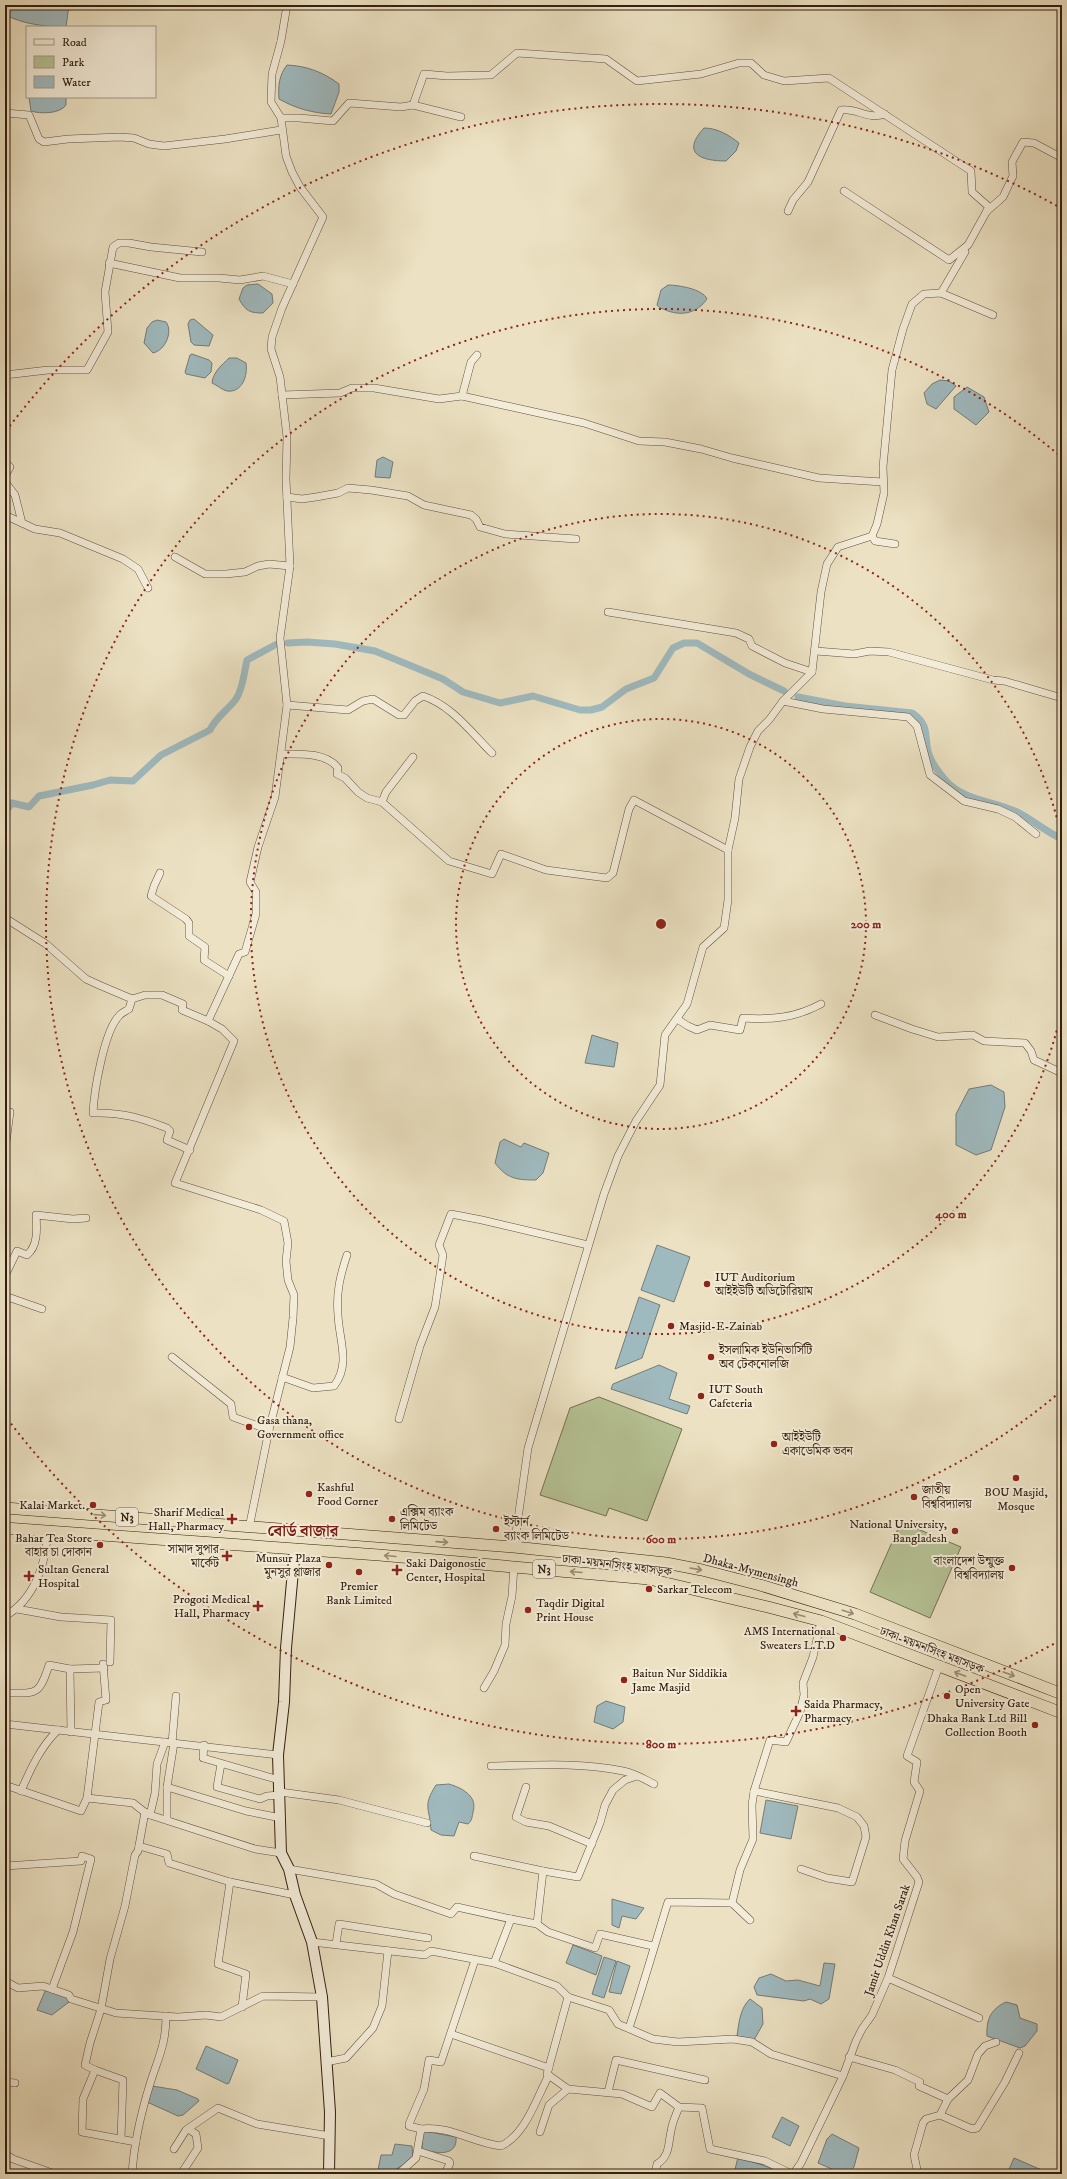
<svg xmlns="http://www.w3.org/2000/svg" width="1067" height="2179" viewBox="0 0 1067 2179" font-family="'IM FELL DW Pica','Noto Serif Bengali',serif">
  <rect width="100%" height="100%" fill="#ece2c3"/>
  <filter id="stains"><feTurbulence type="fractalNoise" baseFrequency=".005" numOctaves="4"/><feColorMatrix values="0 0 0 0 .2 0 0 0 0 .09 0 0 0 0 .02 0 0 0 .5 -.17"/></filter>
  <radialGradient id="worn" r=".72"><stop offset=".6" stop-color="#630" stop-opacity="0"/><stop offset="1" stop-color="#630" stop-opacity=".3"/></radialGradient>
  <g fill="#b6c395" stroke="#747152">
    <polygon points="599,1397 682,1429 647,1521 609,1508 606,1516 540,1495 570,1408"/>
    <polygon points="901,1522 961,1547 930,1618 870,1592"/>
  </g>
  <g fill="#9fbabf" stroke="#747c79">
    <path d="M5 5H69L66 27C45 27 24 24 5 15Z"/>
    <path d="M287 65C307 66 323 72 339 84V92L331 114C312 113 295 108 279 99 278 86 279 75 287 65Z"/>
    <path d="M29 97H66V105C60 114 40 114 31 111Z"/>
    <path d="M704 128C717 128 729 135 739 143L736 151 726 161C700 161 681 153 704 128Z"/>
    <path d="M258 284 272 294 273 303 263 313C249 313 246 311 239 299L243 288 247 285Z"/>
    <path d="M668 285C678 285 703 289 707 299 697 313 683 316 668 311 664 309 660 309 657 305L661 290Z"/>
    <polygon points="194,319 213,335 209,346 194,345 191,342 188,324 190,320"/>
    <path d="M157 320 166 322C173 331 166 350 153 353L144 343 147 328 152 322Z"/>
    <polygon points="192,354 209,360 212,363 211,372 205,378 186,374 185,372 190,355"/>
    <path d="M229 358H237L246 363C248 376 242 393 227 391 222 390 217 385 212 383 213 372 222 365 229 358Z"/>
    <polygon points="940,380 949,381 956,386 936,409 927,404 924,393 932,384"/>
    <polygon points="967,387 984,397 989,412 976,425 954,409 954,397"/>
    <polygon points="383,457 393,462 390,478 375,477 377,460"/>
    <polygon points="592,1035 618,1043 614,1067 585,1063"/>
    <polygon points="991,1085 1004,1092 1005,1107 991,1150 976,1155 956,1145 956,1114 969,1089"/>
    <path d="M504 1139 521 1147 524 1143 549 1153 543 1173 536 1180C517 1180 507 1179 495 1163L500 1142Z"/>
    <polygon points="657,1245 690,1257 674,1302 641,1290"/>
    <polygon points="639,1297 660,1305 642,1358 615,1369"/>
    <polygon points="659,1365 677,1373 669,1399 690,1406 687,1414 611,1389 613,1384"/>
    <polygon points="606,1701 625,1707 623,1722 613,1729 594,1722 597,1706"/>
    <path d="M449 1784C462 1788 478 1796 473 1812 472 1817 472 1821 468 1824L459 1822 454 1836 441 1835 431 1830C430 1808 422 1807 436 1785Z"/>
    <polygon points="766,1800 798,1806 791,1839 760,1833"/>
    <polygon points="612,1899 644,1908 636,1919 622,1916 619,1928 612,1925"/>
    <polygon points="573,1945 602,1956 596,1975 566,1963"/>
    <polygon points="604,1957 616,1961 604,1998 592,1994"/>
    <polygon points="617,1961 630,1966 621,1994 609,1992"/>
    <polygon points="824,1963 835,1964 829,1999 821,2004 810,1999 804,2001 757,1995 754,1987 759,1978 771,1974 786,1981 798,1980 820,1986"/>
    <polygon points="46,1989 67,1996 69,2002 52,2015 37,2010"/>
    <path d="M750 1999 762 2008 763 2024 754 2040 737 2036C739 2023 740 2008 750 1999Z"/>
    <path d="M1006 2002 1017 2005 1020 2018 1037 2024V2031L1025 2046 1020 2048 987 2036C986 2019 991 2009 1006 2002Z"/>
    <polygon points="206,2046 238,2060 229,2083 227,2084 196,2069"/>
    <polygon points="152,2086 177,2090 198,2099 199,2101 183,2115 178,2116 147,2102"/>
    <polygon points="782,2117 799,2126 790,2146 772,2137"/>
    <path d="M423 2131 456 2137C458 2158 434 2153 422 2149Z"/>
    <polygon points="832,2134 859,2148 854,2167 849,2173 841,2173 818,2163 827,2139"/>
    <polygon points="395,2144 412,2146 413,2159 388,2174 378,2170 381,2155 392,2155"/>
    <polygon points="738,2157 771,2168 772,2170 770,2174 734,2174"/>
    <polygon points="1014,2158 1044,2171 1047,2174 1007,2174"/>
  </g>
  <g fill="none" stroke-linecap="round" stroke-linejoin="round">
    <g stroke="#9fbabf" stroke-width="7">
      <polyline points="288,643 307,642 335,644 375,651 443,679 463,692 500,703 533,696 580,710 591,710 602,707 626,689 654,678 673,648 684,643 697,643 749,674 784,691"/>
      <path d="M798 697 845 706 912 713C930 725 924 735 928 751 930 761 940 774 947 782 965 801 995 801 1017 812 1033 820 1046 832 1062 839"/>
      <path d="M5 812 12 803 29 807 39 796 93 785 110 780 133 781 161 755 210 730C216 717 227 711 236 699 243 689 244 673 247 660L275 645"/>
    </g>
    <defs>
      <g id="minor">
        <polyline points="413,105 424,74 447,76 491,75 517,53 606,59 637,81 701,74 739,63 751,63 764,75 784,81 829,78 971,171 972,192 989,207 968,245 949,260 844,191"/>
        <polyline points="5,113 29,115 39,139 44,142 68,139 120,137 134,138 149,144 164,146 225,139 281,130"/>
        <polyline points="281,118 299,118 333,121 349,103 401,107 413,105 461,117"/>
        <path d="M788 211 793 200 808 182 841 110C858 108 867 120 885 114"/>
        <polyline points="987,211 1003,197 1013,176 1012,162 1023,142 1034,143 1062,158"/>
        <polyline points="109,263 180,278 219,278 240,280 263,276 293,284"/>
        <polyline points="941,293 965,252"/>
        <polyline points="5,375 48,370 87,370 108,332 105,292 113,247 119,243 129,243 151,247 202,252"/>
        <polyline points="282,395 340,393 352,388 374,388 439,399 462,396 471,362 477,355"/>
        <polyline points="462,396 584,423 639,441 665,442 701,449 732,458 819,478 883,482"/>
        <polyline points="5,462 10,467 5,476"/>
        <polyline points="5,482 15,495 22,523"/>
        <polyline points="287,497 302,499 316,497 338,493 348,488 371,490 408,496 424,505 471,515 476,519 480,527 505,534 576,539"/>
        <polyline points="5,517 9,517 35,529 60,533 123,559 138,569 148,588"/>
        <polyline points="872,536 875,541 895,544"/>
        <polyline points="175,557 205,574 226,574 245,572 258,566 269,564 290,566"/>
        <polyline points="608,612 736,633 749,639 752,646 785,663 812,672"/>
        <polyline points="816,651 854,654 870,651 889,652 993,680 1004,681 1062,698"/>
        <polyline points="783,701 823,709 908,717 917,726 930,775 964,801 998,809 1015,817 1036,834"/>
        <path d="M287 705 348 710 363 701 373 699 399 715H404L415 701 423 696C451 705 471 732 492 753"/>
        <path d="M281 754C299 754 326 752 338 768L337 774 345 778 358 792 367 798 382 802"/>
        <polyline points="413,757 386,792 382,802 449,861 492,874 501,854 546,870 607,878 613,873 629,809 634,800 728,850"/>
        <polyline points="160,873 154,886 151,896 186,919 189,923 189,936 205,947 204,960 229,976"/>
        <polyline points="5,918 46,944 86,979 99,985 132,999 145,995 162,995 183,1004 182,1010 208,1021"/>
        <path d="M132 999 129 1009C126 1011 121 1013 119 1016 104 1031 94 1092 93 1113 122 1112 141 1118 167 1128L170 1131 167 1140 190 1150"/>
        <polyline points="875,1015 912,1029 938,1037 973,1035 984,1041 1025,1043 1031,1051 1034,1060 1062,1073"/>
        <path d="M677 1019 688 1026 697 1030 710 1025 740 1030 743 1018C771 1020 795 1018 821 1004"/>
        <polyline points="5,1111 10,1112 5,1150"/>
        <path d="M5 1276 17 1251 27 1255C38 1246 37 1229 36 1215L73 1219 86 1218"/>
        <polyline points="5,1296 42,1309"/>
        <polyline points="172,1357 231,1404 233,1417 269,1430"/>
        <path d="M282 1377 313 1388 334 1386C351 1364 339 1340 338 1315 336 1293 340 1276 347 1255"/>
        <polyline points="399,1419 420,1346 435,1307 443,1255 439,1245 451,1214 482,1220 588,1245"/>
        <polyline points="249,1528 269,1430 290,1347 293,1318 294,1295 288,1280 286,1261 288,1243 284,1221 261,1210 175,1183 234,1041 222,1029 208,1021 239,954 245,952 256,914 256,892 250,882 258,847 275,797 287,705 280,638 290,566 286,479 287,437 280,377 271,349 272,337 282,308 323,217 300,187 292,172 286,156 281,118 271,102 272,74 281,41 287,5"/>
        <polyline points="514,1547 528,1448 604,1194 618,1156 636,1121 660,1085 665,1035 687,1004 703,947 724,928 728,900 728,850 735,818 739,779 750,747 758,731 769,720 783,701 812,672 821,592 827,564 838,547 872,536 877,524 884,493 883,467 892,370 903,329 912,304 924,294 941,293 993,315"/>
        <polyline points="17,1609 61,1617 111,1620 110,1662"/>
        <path d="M5 1616C34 1600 47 1563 47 1531"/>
        <polyline points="70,1669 71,1732"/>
        <polyline points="484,1688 494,1671 505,1645 506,1624 512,1596 514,1566"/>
        <path d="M5 1693C37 1693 39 1696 49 1665L70 1669 104 1668"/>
        <polyline points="5,1724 278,1755"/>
        <polyline points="172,1743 176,1696"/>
        <polyline points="204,1745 203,1758 279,1780"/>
        <polyline points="221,1764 217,1787 260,1799 267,1796 280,1795"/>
        <path d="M491 1766C534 1765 581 1762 623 1771 634 1773 644 1779 654 1784"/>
        <polyline points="5,1785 81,1811 87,1798 133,1803 147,1814 255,1849 281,1853"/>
        <polyline points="167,1787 246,1811 281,1818"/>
        <polyline points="526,1787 516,1817 526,1822 549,1826 592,1844"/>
        <path d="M21 1791C30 1770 41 1746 58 1730"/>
        <polyline points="754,1791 838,1808 857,1817 864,1826 866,1837 852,1882 827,1878 801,1869"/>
        <polyline points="280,1792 339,1800 427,1823"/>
        <polyline points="87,1798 99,1702 106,1700 103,1664"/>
        <polyline points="150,1815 155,1793 157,1764 165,1742"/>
        <polyline points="167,1820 167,1787 174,1743"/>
        <polyline points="139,1846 167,1854 169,1863 230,1882 295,1895"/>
        <polyline points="474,1856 543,1871 537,1924 511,1919 494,1963"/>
        <polyline points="5,1866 81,1861 82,1856 91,1859 73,1932 52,1989"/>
        <polyline points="289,1869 376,1884 394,1894 451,1914 457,1907 511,1919"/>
        <polyline points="543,1871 578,1877 600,1823 605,1805 613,1790 625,1780 637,1776"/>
        <polyline points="230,1882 218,1964 246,1974 242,2007"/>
        <polyline points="750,1920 732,1903 740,1870 753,1839 752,1805 754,1791 770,1740 786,1742 800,1712 804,1695 803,1683 813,1657 821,1621"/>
        <polyline points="537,1924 548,1932 595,1948 600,1934 653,1946"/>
        <polyline points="312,1942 425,1955 431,1951 494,1963 557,1986 568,1997 609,2010 618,2024 653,2039 678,2042 733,2039 752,2042 771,2054 843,2076"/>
        <polyline points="336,1944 339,1924 428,1938"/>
        <polyline points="888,1978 979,2018"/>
        <polyline points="5,1981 18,1988 43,1986 69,1995 71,1999 116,2013 178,2017 206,2015 221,2017 263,1996 322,1997"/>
        <polyline points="568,1997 547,2074 568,2089 622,2094 652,2107 660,2093 679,2107 702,2108 710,2149 765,2161 792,2174"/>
        <path d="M629 2028C643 1986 655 1944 668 1902L732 1903"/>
        <polyline points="451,2034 549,2068"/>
        <polyline points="849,2057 895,2070 920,2082 919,2086 948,2099"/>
        <polyline points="326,2062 346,2058 373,2028 382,2006 388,1951"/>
        <polyline points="95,2070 123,2080 121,2139"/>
        <polyline points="5,2082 15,2083"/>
        <polyline points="608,2092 616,2060 705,2080"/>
        <polyline points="940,2115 972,2129 977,2128 1005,2082 1019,2053"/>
        <path d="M421 2129C448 2125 474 2143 501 2146 526 2134 536 2099 549 2075"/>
        <polyline points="540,2132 549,2105 568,2089"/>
        <polyline points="136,2142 82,2132 83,2099 95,2070 85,2065 90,2043 101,2009 110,1959 125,1906 135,1855 138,1851 145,1812"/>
        <polyline points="174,2149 186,2130 218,2108 257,2124 330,2136"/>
        <polyline points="418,2151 449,2161 450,2163 445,2174"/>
        <polyline points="5,2154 13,2159 55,2174"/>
        <path d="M132 2174C134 2143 141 2113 150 2084 158 2058 166 2045 166 2016"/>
        <polyline points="181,2174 198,2148 196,2134 188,2129"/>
        <polyline points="398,2174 416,2158 421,2129 409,2126 409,2124 424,2089 429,2060 441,2062 475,1960"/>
        <path d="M655 2174 657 2164C670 2156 668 2144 671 2131 672 2123 676 2115 679 2107"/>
        <polyline points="793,2174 801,2163 843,2076 856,2041 862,2029 872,2015 888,1978 919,1882 917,1877 903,1859 905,1841 920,1791 914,1782 917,1762 907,1756 939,1666"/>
        <polyline points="918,2174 914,2155 923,2123 926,2119 940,2115 948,2099 968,2080 978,2054 985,2046 996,2042"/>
      </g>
      <polyline id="secondary" points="295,1549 286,1648 284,1702 278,1755 281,1853 289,1869 295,1895 312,1942 322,1997 330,2112 329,2174"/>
      <g id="trunk">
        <polyline points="5,1508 514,1547 666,1563 702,1570 760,1585 855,1614 1062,1694"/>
        <polyline points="5,1528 379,1555 649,1579 768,1607 821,1621 1062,1713"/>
      </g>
    </defs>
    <use href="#minor" stroke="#61503c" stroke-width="8"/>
    <use href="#secondary" stroke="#331f0f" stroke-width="12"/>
    <use href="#trunk" stroke="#331f0f" stroke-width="12"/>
    <use href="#minor" stroke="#f3ecd8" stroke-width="7"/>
    <use href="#secondary" stroke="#f3ecd8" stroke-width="10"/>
    <use href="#trunk" stroke="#ece2c3" stroke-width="11"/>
  </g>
  <defs><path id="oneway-shaft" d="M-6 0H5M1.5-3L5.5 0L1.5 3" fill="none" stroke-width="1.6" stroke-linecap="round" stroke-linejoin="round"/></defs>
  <g stroke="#998a72">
    <use href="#oneway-shaft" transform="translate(100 1515) rotate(5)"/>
    <use href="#oneway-shaft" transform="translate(442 1542) rotate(4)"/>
    <use href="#oneway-shaft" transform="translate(390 1556) rotate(-175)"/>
    <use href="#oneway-shaft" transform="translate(696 1569) rotate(10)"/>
    <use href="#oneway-shaft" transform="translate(576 1572) rotate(-175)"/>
    <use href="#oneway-shaft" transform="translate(848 1612) rotate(18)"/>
    <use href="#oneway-shaft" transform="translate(799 1615) rotate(-165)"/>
    <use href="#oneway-shaft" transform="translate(960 1674) rotate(-159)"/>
    <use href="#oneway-shaft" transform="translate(1009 1674) rotate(20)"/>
  </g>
  <g fill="none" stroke="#8f2418" stroke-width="2" stroke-dasharray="2 4">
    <circle cx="661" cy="924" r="205"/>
    <path d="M1061 1013A410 410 0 1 1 1061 835"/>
    <path d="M1060 1392A615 615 0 1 1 1060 456"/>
    <path d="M1059 1641A820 820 0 0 1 6 1417M6 431A820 820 0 0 1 1059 207"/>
  </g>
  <g fill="#8f2418" stroke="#f3ecd8" stroke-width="1.5">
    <circle cx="707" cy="1284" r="4"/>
    <circle cx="671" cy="1326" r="4"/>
    <circle cx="711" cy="1357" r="4"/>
    <circle cx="701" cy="1396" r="4"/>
    <circle cx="249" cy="1427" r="4"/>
    <circle cx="774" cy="1444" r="4"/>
    <circle cx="1016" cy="1478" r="4"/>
    <circle cx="309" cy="1494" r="4"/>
    <circle cx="914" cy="1497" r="4"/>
    <circle cx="93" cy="1505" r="4"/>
    <path d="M230 1513h4v4h4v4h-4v4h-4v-4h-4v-4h4z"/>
    <circle cx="392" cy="1519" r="4"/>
    <circle cx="496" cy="1529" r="4"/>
    <circle cx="955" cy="1531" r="4"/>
    <circle cx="100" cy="1545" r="4"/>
    <path d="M225 1550h4v4h4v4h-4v4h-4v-4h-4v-4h4z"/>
    <circle cx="329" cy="1565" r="4"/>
    <circle cx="1012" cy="1568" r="4"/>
    <path d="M395 1564h4v4h4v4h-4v4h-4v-4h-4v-4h4z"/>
    <circle cx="359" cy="1572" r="4"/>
    <path d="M27 1570h4v4h4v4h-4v4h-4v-4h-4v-4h4z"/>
    <circle cx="649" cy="1589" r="4"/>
    <path d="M256 1600h4v4h4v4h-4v4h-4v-4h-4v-4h4z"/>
    <circle cx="528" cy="1610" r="4"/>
    <circle cx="843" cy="1638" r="4"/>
    <circle cx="624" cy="1680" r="4"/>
    <circle cx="947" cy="1696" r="4"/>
    <path d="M794 1705h4v4h4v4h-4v4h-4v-4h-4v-4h4z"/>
    <circle cx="1035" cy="1725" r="4"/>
  </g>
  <g text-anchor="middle" stroke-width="4" stroke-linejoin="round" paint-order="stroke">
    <g fill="#f3ecd8" stroke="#6d5c4b" stroke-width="1">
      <rect x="116" y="1508" width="22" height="18" rx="3"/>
      <rect x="533" y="1560" width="22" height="18" rx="3"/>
    </g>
    <g font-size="11" font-weight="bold" fill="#331f0f">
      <text x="127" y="1521">N3</text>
      <text x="544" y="1573">N3</text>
    </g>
    <g font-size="12" fill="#331f0f" stroke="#f3ecd8" text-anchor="start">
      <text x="715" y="1281">IUT Auditorium<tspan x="715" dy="14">আইইউটি অডিটোরিয়াম</tspan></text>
      <text x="679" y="1330">Masjid-E-Zainab</text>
      <text x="719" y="1354">ইসলামিক ইউনিভার্সিটি<tspan x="719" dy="14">অব টেকনোলজি</tspan></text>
      <text x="709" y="1393">IUT South<tspan x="709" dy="14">Cafeteria</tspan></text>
      <text x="257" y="1424">Gasa thana,<tspan x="257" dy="14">Government office</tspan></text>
      <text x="782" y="1441">আইইউটি<tspan x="782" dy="14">একাডেমিক ভবন</tspan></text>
      <text x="317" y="1491">Kashful<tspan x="317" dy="14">Food Corner</tspan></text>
      <text x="922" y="1494">জাতীয়<tspan x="922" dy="14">বিশ্ববিদ্যালয়</tspan></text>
      <text x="1016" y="1496" text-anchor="middle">BOU Masjid,<tspan x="1016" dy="14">Mosque</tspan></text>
      <text x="85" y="1509" text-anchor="end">Kalai Market.</text>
      <text x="224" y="1516" text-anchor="end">Sharif Medical<tspan x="224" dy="14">Hall, Pharmacy</tspan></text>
      <text x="400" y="1516">এক্সিম ব্যাংক<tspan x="400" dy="14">লিমিটেড</tspan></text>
      <text x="504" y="1526">ইস্টার্ন<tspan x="504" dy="14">ব্যাংক লিমিটেড</tspan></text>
      <text x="947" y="1528" text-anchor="end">National University,<tspan x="947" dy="14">Bangladesh</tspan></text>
      <text x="92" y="1542" text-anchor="end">Bahar Tea Store<tspan x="92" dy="14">বাহার চা দোকান</tspan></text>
      <text x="219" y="1553" text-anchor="end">সামাদ সুপার<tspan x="219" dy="14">মার্কেট</tspan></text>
      <text x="321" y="1562" text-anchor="end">Munsur Plaza<tspan x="321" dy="14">মুনসুর প্লাজার</tspan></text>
      <text x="1004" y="1565" text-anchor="end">বাংলাদেশ উন্মুক্ত<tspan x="1004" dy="14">বিশ্ববিদ্যালয়</tspan></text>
      <text x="406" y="1567">Saki Daigonostic<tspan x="406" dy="14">Center, Hospital</tspan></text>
      <text x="38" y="1573">Sultan General<tspan x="38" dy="14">Hospital</tspan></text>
      <text x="359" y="1590" text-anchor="middle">Premier<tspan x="359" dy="14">Bank Limited</tspan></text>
      <text x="657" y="1593">Sarkar Telecom</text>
      <text x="250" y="1603" text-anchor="end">Progoti Medical<tspan x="250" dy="14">Hall, Pharmacy</tspan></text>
      <text x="536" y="1607">Taqdir Digital<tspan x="536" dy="14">Print House</tspan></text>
      <text x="835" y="1635" text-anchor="end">AMS International<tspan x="835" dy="14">Sweaters L.T.D</tspan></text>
      <text x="632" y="1677">Baitun Nur Siddikia<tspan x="632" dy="14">Jame Masjid</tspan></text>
      <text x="955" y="1693">Open<tspan x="955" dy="14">University Gate</tspan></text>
      <text x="804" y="1708">Saida Pharmacy,<tspan x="804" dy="14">Pharmacy</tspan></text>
      <text x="1027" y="1722" text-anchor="end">Dhaka Bank Ltd Bill<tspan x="1027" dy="14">Collection Booth</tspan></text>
    </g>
    <g font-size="12" fill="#331f0f" stroke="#f3ecd8">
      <text transform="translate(617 1565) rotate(7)" y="4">ঢাকা-ময়মনসিংহ মহাসড়ক</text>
      <text transform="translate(751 1570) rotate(15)" y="4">Dhaka-Mymensingh</text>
      <text transform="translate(932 1650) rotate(21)" y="4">ঢাকা-ময়মনসিংহ মহাসড়ক</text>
      <text transform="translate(887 1940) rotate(-71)" y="4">Jamir Uddin Khan Sarak</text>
    </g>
    <g font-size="16" font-weight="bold" fill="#7a1f14" stroke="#f3ecd8">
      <text x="303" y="1536">বোর্ড বাজার</text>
    </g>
  </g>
  <circle cx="661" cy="924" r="6" fill="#8f2418" stroke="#f3ecd8" stroke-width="2"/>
  <g font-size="12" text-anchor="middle" font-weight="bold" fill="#8f2418" stroke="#f3ecd8" stroke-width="4" stroke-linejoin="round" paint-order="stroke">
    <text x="866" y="928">200 m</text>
    <text x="951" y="1218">400 m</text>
    <text x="661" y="1543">600 m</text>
    <text x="661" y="1748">800 m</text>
  </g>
  <rect width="1067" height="2179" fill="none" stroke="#ece2c3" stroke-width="20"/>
  <rect x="6" y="6" width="1055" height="2167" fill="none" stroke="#331f0f" stroke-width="2"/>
  <rect x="10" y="10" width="1047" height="2159" fill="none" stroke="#331f0f"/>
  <rect x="26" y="26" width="130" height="72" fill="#f3ecd8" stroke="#a69a88"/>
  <rect x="34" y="39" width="20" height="6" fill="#f3ecd8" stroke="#a69a88"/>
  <text x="62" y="46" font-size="12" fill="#331f0f">Road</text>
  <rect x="34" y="56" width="20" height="12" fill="#b6c395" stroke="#a69a88"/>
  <text x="62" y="66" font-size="12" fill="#331f0f">Park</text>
  <rect x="34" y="76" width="20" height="12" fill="#9fbabf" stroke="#a69a88"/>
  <text x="62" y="86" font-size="12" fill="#331f0f">Water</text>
  <rect width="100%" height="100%" filter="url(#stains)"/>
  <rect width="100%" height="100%" fill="url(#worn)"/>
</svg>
